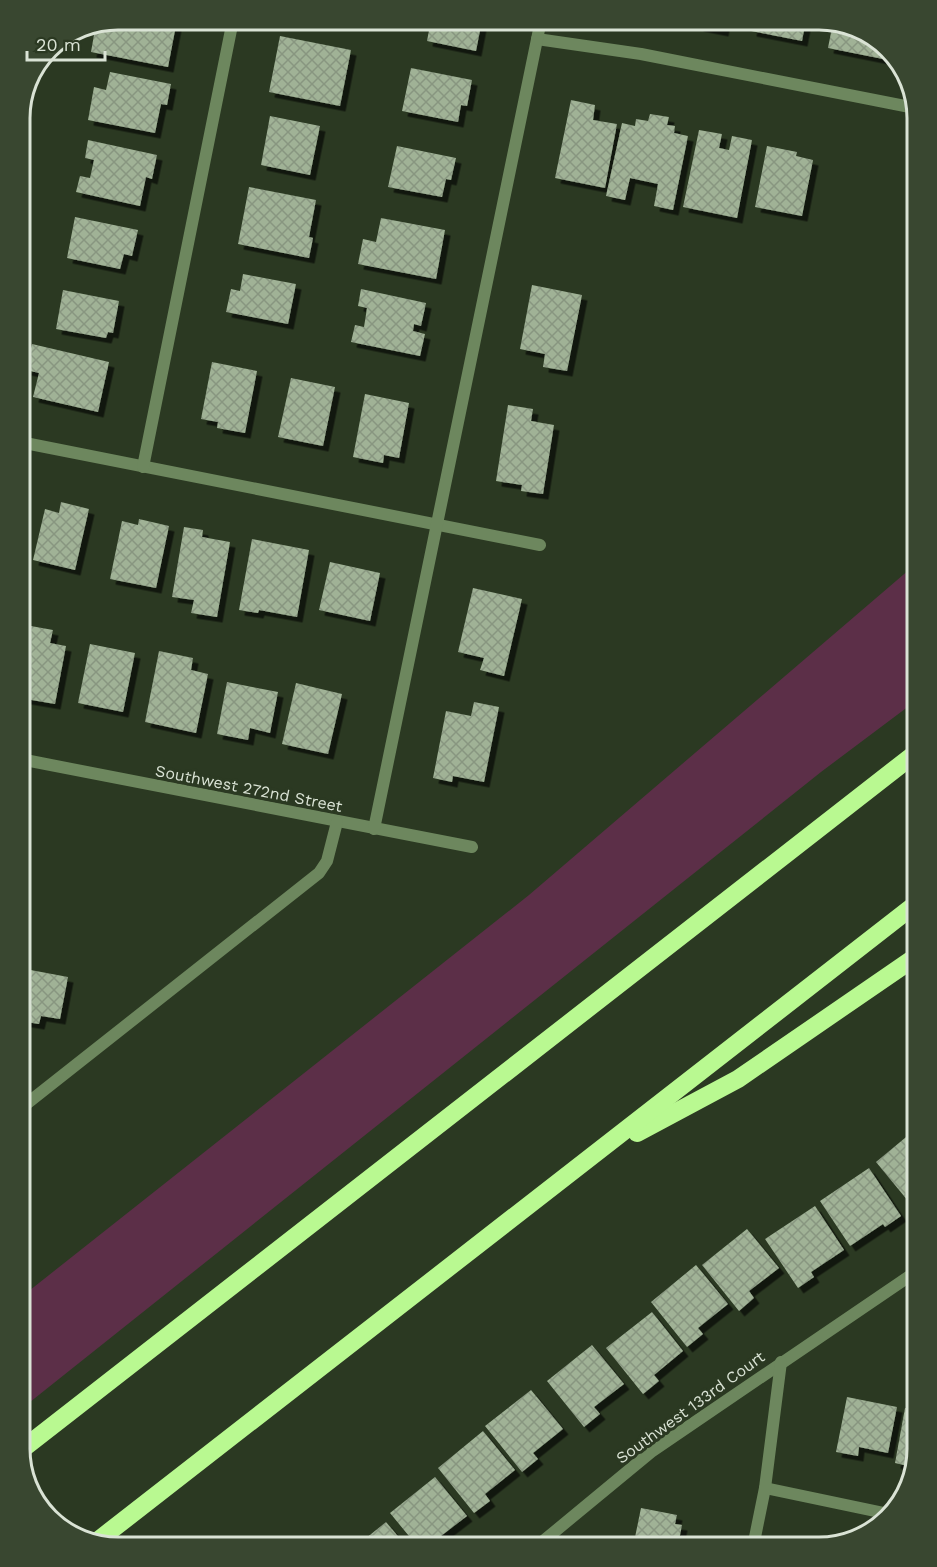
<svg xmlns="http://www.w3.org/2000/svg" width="937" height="1567" viewBox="0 0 937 1567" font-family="'Work Sans',sans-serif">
  <defs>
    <pattern id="building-cross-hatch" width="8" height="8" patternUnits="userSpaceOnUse" patternTransform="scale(1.5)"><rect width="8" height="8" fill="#a0b296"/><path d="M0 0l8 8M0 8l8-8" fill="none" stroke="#889680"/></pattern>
    <filter id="shadow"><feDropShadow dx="5.5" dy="5.5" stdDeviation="0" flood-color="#0009"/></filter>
  </defs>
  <rect width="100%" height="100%" fill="#2b3922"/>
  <polygon fill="#5c2f48" points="917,563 917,700 821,772 20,1410 20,1298 529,895"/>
  <g fill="url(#building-cross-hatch)" filter="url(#shadow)">
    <polygon points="118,20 177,20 168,67 91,52 95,29 109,30 110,23"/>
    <polygon points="329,20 351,20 350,25"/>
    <polygon points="431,20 482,20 476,51 427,41"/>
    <polygon points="700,20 725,20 723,31 698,26"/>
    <polygon points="753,20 806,20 802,41 751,31"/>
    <polygon points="833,22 874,36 893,61 828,48"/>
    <polygon points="280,36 351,50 340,106 269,92"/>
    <polygon points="411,68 472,80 467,106 461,105 458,122 402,111"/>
    <polygon points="110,72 171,84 167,105 161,104 155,133 88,120 94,87 106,90"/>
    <polygon points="571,100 595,105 593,120 617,124 605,188 555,178"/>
    <polygon points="650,114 669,117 667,125 675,126 674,133 688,136 673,210 654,206 658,184 630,178 625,200 606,196 622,123 635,126 636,119 648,121"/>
    <polygon points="270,116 320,126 310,175 261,165"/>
    <polygon points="699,130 722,134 719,148 729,150 732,136 752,140 737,218 683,207"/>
    <polygon points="88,140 157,155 152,179 146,177 140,206 76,192 80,176 90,178 94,160 85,158"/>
    <polygon points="397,146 456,158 451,180 446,179 442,197 388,187"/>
    <polygon points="767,146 797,152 796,156 813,160 802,216 755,207"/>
    <polygon points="249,187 316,200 309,237 313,238 309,258 238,244"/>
    <polygon points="75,217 138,230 132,256 124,254 120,269 67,258"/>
    <polygon points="381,218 445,230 436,279 358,264 363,239 376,242"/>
    <polygon points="243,274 296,284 288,324 226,312 231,289 240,291"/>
    <polygon points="532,285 582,295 567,371 543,367 545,354 520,349"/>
    <polygon points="361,289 426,303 421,326 414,324 413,331 425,334 420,356 351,342 355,325 364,327 367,308 358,306"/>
    <polygon points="63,290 119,301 113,333 108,332 106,338 56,329"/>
    <polygon points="32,344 109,362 98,412 33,397 39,373 26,370"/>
    <polygon points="212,362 257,371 245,433 217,428 218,422 201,419"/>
    <polygon points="291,378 335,387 323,446 278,437"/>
    <polygon points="365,394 409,403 399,458 384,455 383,463 353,457"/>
    <polygon points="508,405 533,409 531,421 554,425 543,494 521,491 522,485 496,481"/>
    <polygon points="61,502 89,509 75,570 33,560 45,509 59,513"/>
    <polygon points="139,519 169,526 156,588 110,579 122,521 138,525"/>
    <polygon points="184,527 203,530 202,537 230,542 217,617 191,613 194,600 172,597"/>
    <polygon points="252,539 309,550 297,617 259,610 258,613 239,610"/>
    <polygon points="330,562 380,573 370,621 319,610"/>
    <polygon points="473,588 522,599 504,676 480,670 484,658 458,652"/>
    <polygon points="20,624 53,630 50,643 66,646 55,704 20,698"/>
    <polygon points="90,644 135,653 123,712 78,703"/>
    <polygon points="159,651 193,658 191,670 208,674 196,733 145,722"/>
    <polygon points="227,682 278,692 270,733 250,728 248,740 217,734"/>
    <polygon points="296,683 342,694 328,754 282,744"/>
    <polygon points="474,702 499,707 484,782 453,776 452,782 433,778 446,711 471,716"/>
    <polygon points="20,968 68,977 60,1019 41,1016 39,1024 20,1021"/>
    <polygon points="917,1128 917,1203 913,1207 876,1162"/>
    <polygon points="869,1168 901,1216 885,1227 883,1224 850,1246 820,1201"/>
    <polygon points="815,1206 844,1250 811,1272 814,1277 798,1288 765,1239"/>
    <polygon points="747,1229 779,1268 749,1291 754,1298 739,1311 702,1265"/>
    <polygon points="696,1265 728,1304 698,1328 703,1334 687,1347 651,1302"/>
    <polygon points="652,1312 683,1351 654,1375 659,1381 643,1394 606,1348"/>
    <polygon points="592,1345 624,1384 594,1407 600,1414 584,1427 547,1381"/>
    <polygon points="531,1390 563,1429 533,1453 538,1459 522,1472 485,1426"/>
    <polygon points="847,1397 897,1407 888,1453 859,1447 858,1456 836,1452"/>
    <polygon points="905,1408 917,1411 917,1450 912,1467 895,1463"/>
    <polygon points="483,1431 515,1470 485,1494 490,1501 474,1513 438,1468"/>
    <polygon points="435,1477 467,1516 437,1539 442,1546 441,1547 418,1547 390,1513"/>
    <polygon points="641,1508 677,1515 675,1524 682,1525 679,1540 672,1538 671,1543 682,1545 682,1547 633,1547"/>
    <polygon points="386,1522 407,1547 355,1547"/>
  </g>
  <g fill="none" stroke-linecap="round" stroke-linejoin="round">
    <g stroke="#6d875e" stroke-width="12">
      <polyline points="537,39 641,54 915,108"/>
      <polyline points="20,442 540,545"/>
      <polyline points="143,467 233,20"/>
      <polyline points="20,759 472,847"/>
      <polyline points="374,829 541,20"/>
      <polyline points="20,1109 319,873 327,861 337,822"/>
      <polyline points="765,1488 889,1514"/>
      <polyline points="536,1547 651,1452 917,1271"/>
      <polyline points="753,1547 765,1488 781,1362"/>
    </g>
    <g stroke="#b9f991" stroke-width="18">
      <polyline points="637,1133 738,1079 917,956"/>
      <polyline points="20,1451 917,752"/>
      <polyline points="96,1542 917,903"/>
    </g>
  </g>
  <g text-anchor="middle" stroke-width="6" stroke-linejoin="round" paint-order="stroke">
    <g font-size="16" fill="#dae3d5" stroke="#2b3922">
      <text transform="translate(249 788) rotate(11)" y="6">Southwest 272nd Street</text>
      <text transform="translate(690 1407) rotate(-36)" y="6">Southwest 133rd Court</text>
    </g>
  </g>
  <path d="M0 0H937V1567H0ZM118 30H819A88 88 0 0 1 907 118V1449A88 88 0 0 1 819 1537H118A88 88 0 0 1 30 1449V118A88 88 0 0 1 118 30Z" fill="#394730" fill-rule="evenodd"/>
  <path fill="none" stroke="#dae3d5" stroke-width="3" d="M118 30H819A88 88 0 0 1 907 118V1449A88 88 0 0 1 819 1537H118A88 88 0 0 1 30 1449V118A88 88 0 0 1 118 30Z"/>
  <path d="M27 51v9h78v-9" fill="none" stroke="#dae3d5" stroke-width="3"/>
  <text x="36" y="51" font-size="18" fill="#dae3d5" stroke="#2b3922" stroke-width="4.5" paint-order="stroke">20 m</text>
</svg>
